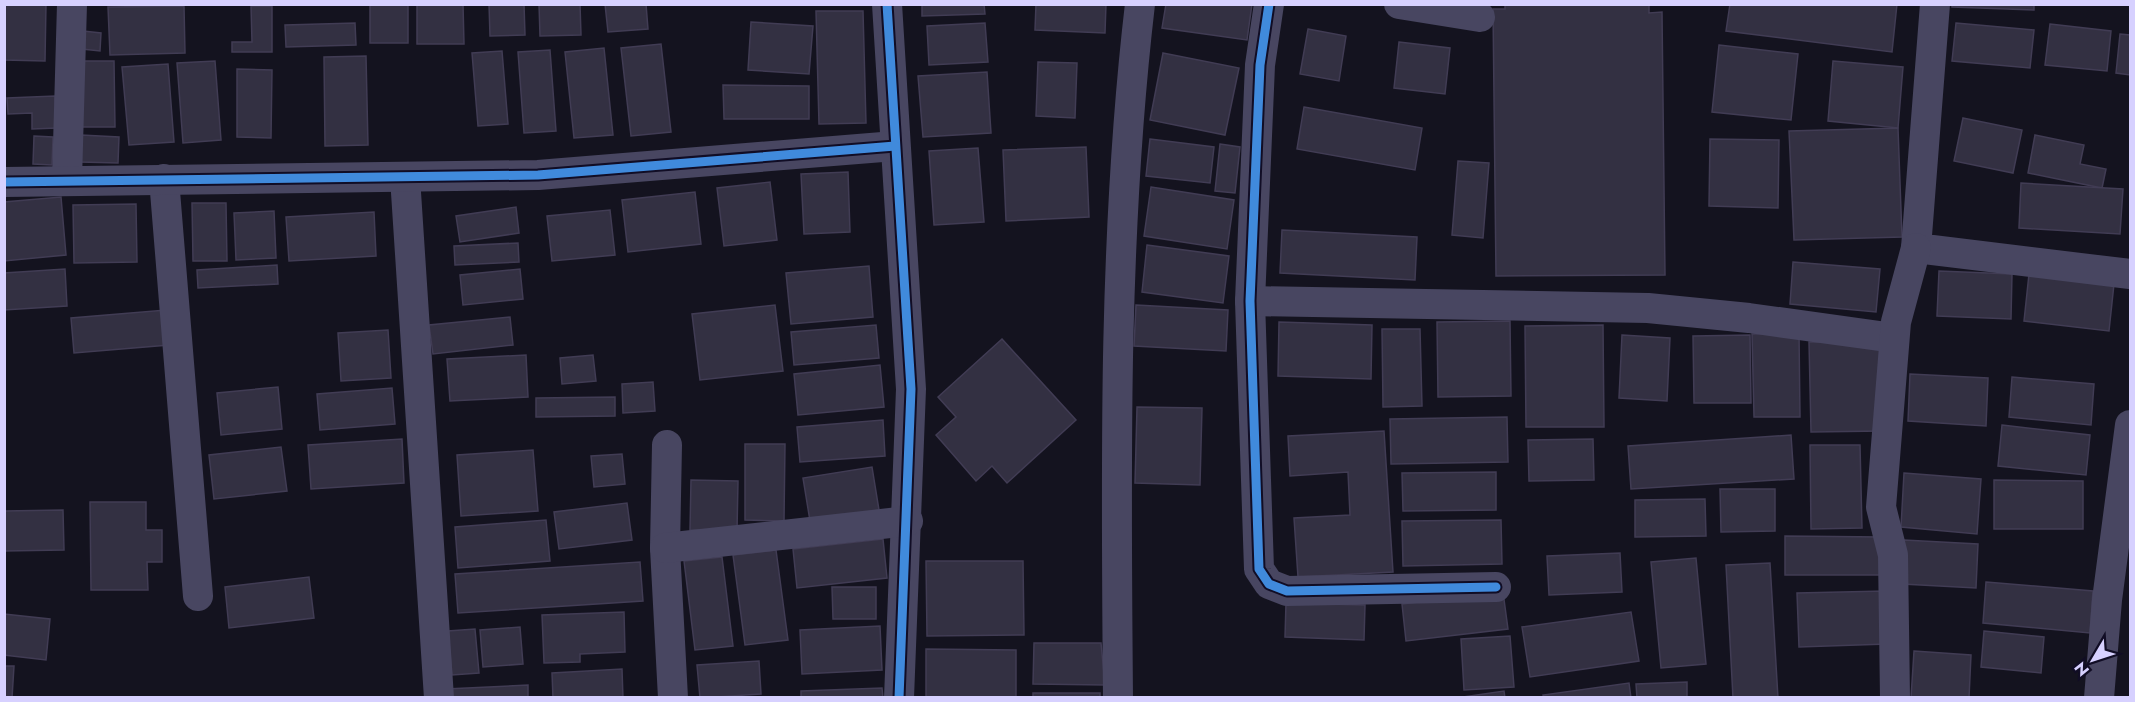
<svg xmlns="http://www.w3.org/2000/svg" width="2135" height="702" viewBox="0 0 2135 702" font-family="Jost,sans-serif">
  <rect width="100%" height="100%" fill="#14131f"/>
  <g fill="#333042" stroke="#413c54" stroke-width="1.5">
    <polygon points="4,4 46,4 45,61 4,60"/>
    <rect x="370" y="4" width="38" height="39"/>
    <polygon points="417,4 463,4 464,44 417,44"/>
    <polygon points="489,4 524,4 525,35 490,36"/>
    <polygon points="539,4 580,4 581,35 540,36"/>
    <polygon points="605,4 646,4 648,29 608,32"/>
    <polygon points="922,4 984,4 985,14 922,16"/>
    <polygon points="1036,4 1106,4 1105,33 1035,30"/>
    <polygon points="1166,4 1252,4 1247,40 1162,28"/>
    <polygon points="1505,4 1649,4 1649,13 1662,12 1665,275 1496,276 1493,9 1505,9"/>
    <polygon points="1730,4 1897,4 1892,52 1726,31"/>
    <polygon points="1952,4 2034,4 2034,10 1952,7"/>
    <polygon points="184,6 185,53 110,55 108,7"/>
    <polygon points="251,6 272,6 272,52 232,52 232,42 252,42"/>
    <polygon points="816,11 863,11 866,123 819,124"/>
    <polygon points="751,22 813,26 809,74 748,70"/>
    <polygon points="355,23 356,45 286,47 285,25"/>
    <polygon points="985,23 988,62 929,65 927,26"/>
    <polygon points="1956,23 2034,30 2030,68 1952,61"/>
    <polygon points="2050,24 2111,31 2107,71 2045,65"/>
    <polygon points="1308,29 1346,36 1339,81 1300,74"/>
    <polygon points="83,31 101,33 100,51 82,49"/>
    <polygon points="2120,34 2130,35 2130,75 2116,73"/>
    <polygon points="1399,42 1450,48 1445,94 1394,88"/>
    <polygon points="661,44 671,132 631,136 621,48"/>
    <polygon points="1719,45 1798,54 1791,120 1712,112"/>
    <polygon points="604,48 613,135 574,138 565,52"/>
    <polygon points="550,50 556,131 524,133 518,52"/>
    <polygon points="502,51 508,124 478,126 472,53"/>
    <polygon points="1163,53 1239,68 1225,135 1150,120"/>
    <polygon points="366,56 368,145 325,146 324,57"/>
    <polygon points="81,61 114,61 115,127 82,127"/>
    <polygon points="215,61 221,140 183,143 177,63"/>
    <polygon points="1833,61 1903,67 1898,128 1828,121"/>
    <polygon points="1038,62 1077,63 1075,118 1036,116"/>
    <polygon points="168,64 174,142 129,145 122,67"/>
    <polygon points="237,69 272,70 271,138 237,137"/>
    <polygon points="987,72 991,133 923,137 918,76"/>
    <polygon points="723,85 809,86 809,119 724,119"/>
    <polygon points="55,96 57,128 32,129 32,113 8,114 7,98"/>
    <polygon points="1304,107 1422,128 1415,170 1297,149"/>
    <polygon points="1963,118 2022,130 2013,173 1954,161"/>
    <polygon points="1898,128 1902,237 1794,240 1789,131"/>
    <polygon points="81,135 119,137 118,163 80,162"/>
    <polygon points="2035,135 2084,145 2080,164 2106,169 2102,188 2028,173"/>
    <polygon points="34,136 53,137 52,165 33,164"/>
    <polygon points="1150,139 1214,147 1210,183 1146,176"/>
    <polygon points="1710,139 1779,140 1778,208 1709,206"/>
    <polygon points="1220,144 1240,147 1235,193 1215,191"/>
    <polygon points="1086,147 1089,217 1006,221 1003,150"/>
    <polygon points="978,148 984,222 934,225 929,151"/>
    <polygon points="1458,161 1489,163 1483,238 1452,235"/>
    <polygon points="848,172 850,232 804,234 801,174"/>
    <polygon points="770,182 777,240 724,246 717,188"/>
    <polygon points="2021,183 2123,189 2120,234 2019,228"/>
    <polygon points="1151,187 1234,200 1227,249 1144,236"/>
    <polygon points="695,192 701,244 628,252 622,200"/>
    <polygon points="61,197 66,255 4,261 4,202"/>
    <polygon points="192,203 226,203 227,261 193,261"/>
    <polygon points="136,204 137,262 74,263 73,205"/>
    <polygon points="516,207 519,233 460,242 456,216"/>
    <polygon points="610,210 615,255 552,261 547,216"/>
    <polygon points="274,211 276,258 236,260 234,213"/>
    <polygon points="374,212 376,256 289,261 286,217"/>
    <polygon points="1282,230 1417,237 1415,280 1280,273"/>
    <polygon points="518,243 519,262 455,265 454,246"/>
    <polygon points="1147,245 1229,256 1223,303 1142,292"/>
    <polygon points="1793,262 1880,269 1876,312 1790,304"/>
    <polygon points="277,265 278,284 198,288 197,270"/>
    <polygon points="869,266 873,317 791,324 786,273"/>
    <polygon points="65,269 67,306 4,310 4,273"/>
    <polygon points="520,269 523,299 463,305 460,275"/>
    <polygon points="1939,271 2012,274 2011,319 1937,316"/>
    <polygon points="2029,274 2114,284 2109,331 2024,321"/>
    <polygon points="775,305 783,371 700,380 692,314"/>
    <polygon points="1136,305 1228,310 1226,351 1134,346"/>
    <polygon points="166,310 169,345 74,353 71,318"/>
    <polygon points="510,317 513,345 433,354 429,325"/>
    <polygon points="1510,321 1511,396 1438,397 1437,322"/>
    <polygon points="1279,322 1372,325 1371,379 1278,376"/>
    <polygon points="876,325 879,358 794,365 791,332"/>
    <polygon points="1603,325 1604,427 1526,427 1525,326"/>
    <polygon points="1382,329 1420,329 1422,406 1383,407"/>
    <polygon points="388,330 391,378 341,381 338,333"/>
    <polygon points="1799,333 1800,417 1754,417 1752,334"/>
    <polygon points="1622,335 1670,338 1667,401 1619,398"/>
    <polygon points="1750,335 1751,403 1694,403 1693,336"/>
    <polygon points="1002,339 1076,420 1007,483 992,466 976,481 936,435 956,417 938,397"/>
    <polygon points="1809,342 1881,342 1883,431 1811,432"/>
    <polygon points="526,355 528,397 450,401 447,359"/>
    <polygon points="593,355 596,381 562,384 560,358"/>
    <polygon points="880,365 884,407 798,415 794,374"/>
    <polygon points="1910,374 1988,378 1986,426 1908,421"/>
    <polygon points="2012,377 2094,384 2091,425 2009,417"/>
    <polygon points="653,382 655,411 623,413 622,384"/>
    <polygon points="278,387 282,429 221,435 217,393"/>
    <polygon points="392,388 395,424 320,430 317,394"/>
    <polygon points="615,397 615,416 536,417 536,398"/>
    <polygon points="1137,407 1202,408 1200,485 1135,483"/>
    <polygon points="1507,417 1508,462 1391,464 1390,419"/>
    <polygon points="883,420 885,456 800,462 797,427"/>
    <polygon points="2002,425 2090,435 2086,475 1998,466"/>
    <polygon points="1384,431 1393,572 1298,577 1294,518 1350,515 1348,472 1290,476 1288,436"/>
    <polygon points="1791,435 1794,479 1631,489 1628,446"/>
    <polygon points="402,439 404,483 311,489 308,445"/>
    <polygon points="1593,439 1594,480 1529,481 1528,440"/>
    <polygon points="745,444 785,444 784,521 745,520"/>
    <polygon points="1810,445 1860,445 1862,528 1811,529"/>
    <polygon points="281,447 287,491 214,499 209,455"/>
    <polygon points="533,450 538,511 461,516 457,455"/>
    <polygon points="622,454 625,484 594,487 591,456"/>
    <polygon points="872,467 879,510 810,521 803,478"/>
    <polygon points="1496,472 1496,510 1403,511 1402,473"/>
    <polygon points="1904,473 1981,479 1977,534 1901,527"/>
    <polygon points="691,480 738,481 737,531 690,530"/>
    <polygon points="1994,480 2083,481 2083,529 1994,529"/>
    <polygon points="1720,489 1775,489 1775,531 1721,532"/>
    <polygon points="1705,499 1706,536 1635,537 1635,500"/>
    <polygon points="90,502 146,502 146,530 162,530 162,562 147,562 148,590 91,590"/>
    <polygon points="627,503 632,540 559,549 554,512"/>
    <polygon points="63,510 64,550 4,551 4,511"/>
    <polygon points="546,520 550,561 458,568 455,527"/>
    <polygon points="1501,520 1502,564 1403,566 1402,521"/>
    <polygon points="1785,536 1882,537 1882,575 1785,575"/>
    <polygon points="883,539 887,578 797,588 793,549"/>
    <polygon points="1904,540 1978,544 1976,588 1902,584"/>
    <polygon points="776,550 788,640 745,645 733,555"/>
    <polygon points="1620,553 1622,592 1549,595 1547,556"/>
    <polygon points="722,557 733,646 695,650 684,561"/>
    <polygon points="1696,558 1706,664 1661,668 1651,562"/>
    <polygon points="926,561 1023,561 1024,635 927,636"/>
    <polygon points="640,562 643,601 458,613 455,574"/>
    <polygon points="1770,563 1778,698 1733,698 1726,565"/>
    <polygon points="309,577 314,618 229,628 225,587"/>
    <polygon points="1986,582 2093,591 2090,633 1983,623"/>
    <polygon points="832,587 876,587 876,619 833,619"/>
    <polygon points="1885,591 1887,644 1799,647 1797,593"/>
    <polygon points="1503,592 1508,629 1406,641 1402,604"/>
    <polygon points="1286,603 1365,605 1364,640 1285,637"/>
    <polygon points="624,612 625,652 580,654 580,662 544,663 542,615"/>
    <polygon points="1631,612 1639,661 1530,677 1522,627"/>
    <polygon points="4,614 50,619 46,660 4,655"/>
    <polygon points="880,626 882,670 802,674 800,630"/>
    <polygon points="520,627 523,664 483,667 480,630"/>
    <polygon points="475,629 479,673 452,675 448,631"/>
    <polygon points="1984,631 2044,637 2041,673 1981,667"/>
    <polygon points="1510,636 1514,687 1464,690 1461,639"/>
    <polygon points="1034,643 1101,643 1105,685 1033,684"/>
    <polygon points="926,649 1016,650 1016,698 926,698"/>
    <polygon points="1914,651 1971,655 1969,698 1911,698"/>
    <polygon points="759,661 761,694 700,698 697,665"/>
    <polygon points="4,666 14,666 12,698 4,698"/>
    <polygon points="622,669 623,698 553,698 552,673"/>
    <polygon points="1687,682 1687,698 1637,698 1636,684"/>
    <polygon points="1629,683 1631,698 1544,698 1543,695"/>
    <polygon points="528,685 528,698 447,698 446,689"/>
    <polygon points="882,688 883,698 801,698 801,691"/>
    <polygon points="1504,691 1505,698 1456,698"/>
    <rect x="1033" y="693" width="67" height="5"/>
  </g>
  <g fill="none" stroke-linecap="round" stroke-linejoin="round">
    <g stroke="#484661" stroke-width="30">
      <polyline points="887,4 911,389 899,698"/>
      <polyline points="1269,4 1260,65 1250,301 1259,569 1269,584 1287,591 1496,587"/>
      <polyline points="1399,4 1480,17"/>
      <polyline points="1935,4 1916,248 2130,274"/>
      <polyline points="405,177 439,698"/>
      <polyline points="164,179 198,596"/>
      <polyline points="67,180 72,4"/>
      <polyline points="4,182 538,175 895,146"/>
      <polyline points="1250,301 1648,308 1749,318 1894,338"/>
      <polyline points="667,445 665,548 673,698"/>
      <polyline points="665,548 908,521"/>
      <path d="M1118 698C1116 467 1113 234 1140 4"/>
      <polyline points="1895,698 1893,555 1881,507 1896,322 1916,248"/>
      <polyline points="2099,698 2107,600 2130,425"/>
    </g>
    <defs>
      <g id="cycleway">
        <polyline points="887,4 911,389 899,698"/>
        <polyline points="1269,4 1260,65 1250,301 1259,569 1269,584 1287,591 1496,587"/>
        <polyline points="4,182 538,175 895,146"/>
      </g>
    </defs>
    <use href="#cycleway" stroke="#110d25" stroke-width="13"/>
    <use href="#cycleway" stroke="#408adc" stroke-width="9"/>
  </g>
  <rect width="2135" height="702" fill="none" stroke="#d7d1ff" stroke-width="12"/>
  <g transform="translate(2093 660) rotate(231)" stroke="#110d25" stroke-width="4.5" paint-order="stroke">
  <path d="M0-4.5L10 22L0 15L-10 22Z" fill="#d7d1ff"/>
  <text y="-9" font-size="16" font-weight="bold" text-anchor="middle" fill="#d7d1ff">N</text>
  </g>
</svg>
